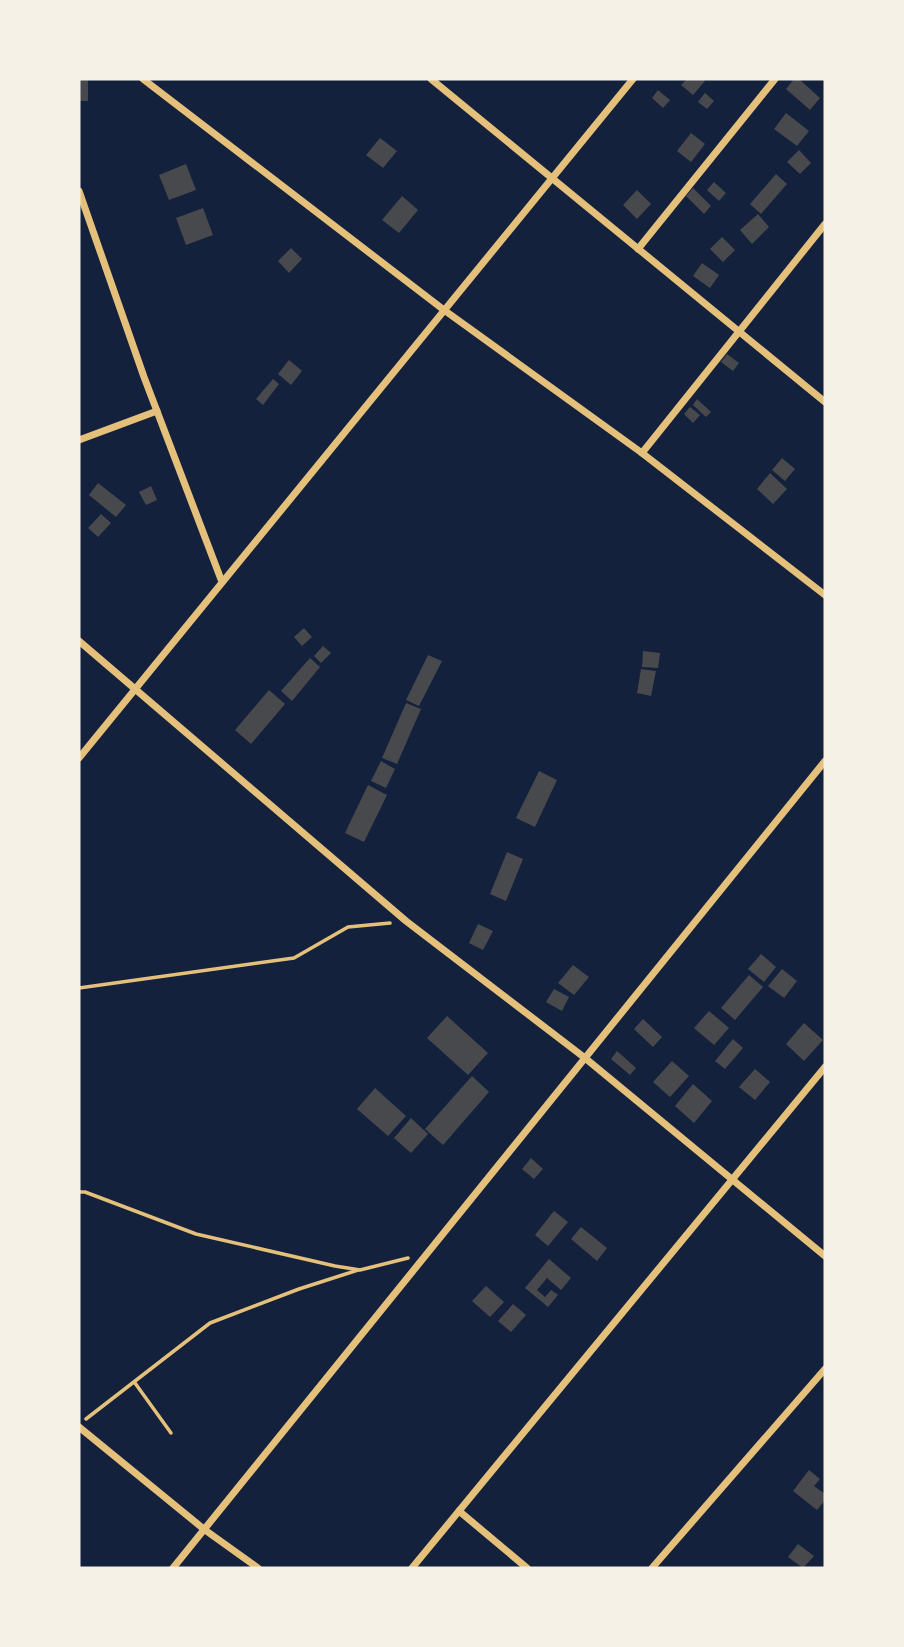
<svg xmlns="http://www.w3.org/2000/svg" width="904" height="1647" viewBox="0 0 904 1647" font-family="'Nunito Sans',sans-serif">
  <rect width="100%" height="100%" fill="#14213d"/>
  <g fill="#48494c">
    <polygon points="687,79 702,79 705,81 693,95 681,85"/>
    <polygon points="794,79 799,79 820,98 810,110 786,89"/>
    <rect x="79" y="80" width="9" height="21"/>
    <polygon points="658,90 670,100 663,108 652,98"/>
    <polygon points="705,93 714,101 707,109 698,102"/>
    <polygon points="786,113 809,131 797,146 774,129"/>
    <polygon points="691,133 705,144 691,162 677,151"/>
    <polygon points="380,138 397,151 383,168 366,155"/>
    <polygon points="799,150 811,163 800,174 787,162"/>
    <polygon points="186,164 196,190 169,200 159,175"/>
    <polygon points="776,174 787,184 761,214 750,204"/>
    <polygon points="714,182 726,193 719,201 707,190"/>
    <polygon points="693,188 711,206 704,214 686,196"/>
    <polygon points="637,190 651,204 637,219 623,205"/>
    <polygon points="402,196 418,210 399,233 382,220"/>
    <polygon points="203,208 213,235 186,245 176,218"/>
    <polygon points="758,214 769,227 752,244 740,230"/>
    <polygon points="722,237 735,250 723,262 710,249"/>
    <polygon points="291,248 302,259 289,273 278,261"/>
    <polygon points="702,263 719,275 710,288 693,276"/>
    <polygon points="727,354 739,363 733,371 721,362"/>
    <polygon points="289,360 302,371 291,385 278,374"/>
    <polygon points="273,379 279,384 263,405 256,399"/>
    <polygon points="697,399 711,412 706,417 693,405"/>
    <polygon points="690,407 700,415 693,423 684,414"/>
    <polygon points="782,458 795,469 785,481 772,470"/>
    <polygon points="770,473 787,489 773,504 757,489"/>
    <polygon points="98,483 126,505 116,517 89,495"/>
    <polygon points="151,486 157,500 146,505 139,492"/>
    <polygon points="101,514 111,523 98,537 88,528"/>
    <polygon points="304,628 312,637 302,646 294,637"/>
    <polygon points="323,646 331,653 321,663 314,656"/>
    <polygon points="643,651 660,653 658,668 642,667"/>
    <polygon points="428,655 442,661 419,706 406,700"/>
    <polygon points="310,658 320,667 292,701 281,691"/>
    <polygon points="641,669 656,671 651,696 637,693"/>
    <polygon points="269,690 285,704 251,744 235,730"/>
    <polygon points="406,703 421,709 397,764 382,758"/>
    <polygon points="381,761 395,769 386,788 371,781"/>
    <polygon points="539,771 557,780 535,827 516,818"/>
    <polygon points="368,785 387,795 364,842 345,833"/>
    <polygon points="507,852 523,859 506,901 490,894"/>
    <polygon points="478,924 493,931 483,950 469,943"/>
    <polygon points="761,954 776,967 764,982 748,969"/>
    <polygon points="573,965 589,977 574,995 558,983"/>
    <polygon points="782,969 797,981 784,998 768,986"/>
    <polygon points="749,975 763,987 735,1020 721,1008"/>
    <polygon points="554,989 569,997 562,1011 546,1002"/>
    <polygon points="709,1011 729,1028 714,1045 694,1028"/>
    <polygon points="447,1016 488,1053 468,1075 427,1038"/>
    <polygon points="643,1019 662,1037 653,1047 634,1029"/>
    <polygon points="804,1023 823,1040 804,1061 786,1044"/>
    <polygon points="733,1039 743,1048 725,1069 715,1061"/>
    <polygon points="617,1051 636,1068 630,1075 611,1059"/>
    <polygon points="672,1061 689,1076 670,1097 653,1082"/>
    <polygon points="755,1069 770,1082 755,1100 739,1087"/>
    <polygon points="472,1076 489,1092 443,1145 425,1129"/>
    <polygon points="693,1084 712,1101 694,1123 675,1106"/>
    <polygon points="375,1088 406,1116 388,1136 357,1109"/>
    <polygon points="411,1118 428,1134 411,1153 394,1138"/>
    <polygon points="531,1158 543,1169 534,1179 522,1169"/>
    <polygon points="554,1211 568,1222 548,1246 535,1235"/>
    <polygon points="581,1227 607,1248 597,1261 571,1239"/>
    <polygon points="549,1259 571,1278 561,1290 547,1278 537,1290 545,1297 551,1290 558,1295 548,1307 525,1288"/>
    <polygon points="486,1286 504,1302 490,1317 472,1301"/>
    <polygon points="513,1304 526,1315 511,1332 498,1321"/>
    <polygon points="809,1470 820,1479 814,1486 825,1494 825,1500 817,1510 793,1491"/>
    <polygon points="798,1544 814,1556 803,1568 788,1557"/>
  </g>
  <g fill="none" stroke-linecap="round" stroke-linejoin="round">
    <g stroke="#e5c07b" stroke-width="3.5">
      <polyline points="79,988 294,958 348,927 390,923"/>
      <polyline points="79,1192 85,1192 196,1234 335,1266 360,1270 408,1258"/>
      <polyline points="135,1383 171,1433"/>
      <polyline points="86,1419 210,1323 299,1289 358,1270"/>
    </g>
    <g stroke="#e5c07b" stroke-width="7">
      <polyline points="143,79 444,310 642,453 825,595"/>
      <polyline points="431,79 825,402"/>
      <polyline points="79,191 144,377 222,582"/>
      <polyline points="638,249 775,79"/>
      <polyline points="79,440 157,411"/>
      <polyline points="642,453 825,224"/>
      <polyline points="79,641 406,921 585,1058 825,1256"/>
      <polyline points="79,758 633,79"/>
      <polyline points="79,1427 205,1530 258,1568"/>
      <polyline points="459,1511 527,1568"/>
      <polyline points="173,1568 825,761"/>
      <polyline points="412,1568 825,1067"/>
      <polyline points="652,1568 825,1369"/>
    </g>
  </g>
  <rect width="904" height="1647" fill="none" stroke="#f6f1e7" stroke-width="161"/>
</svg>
